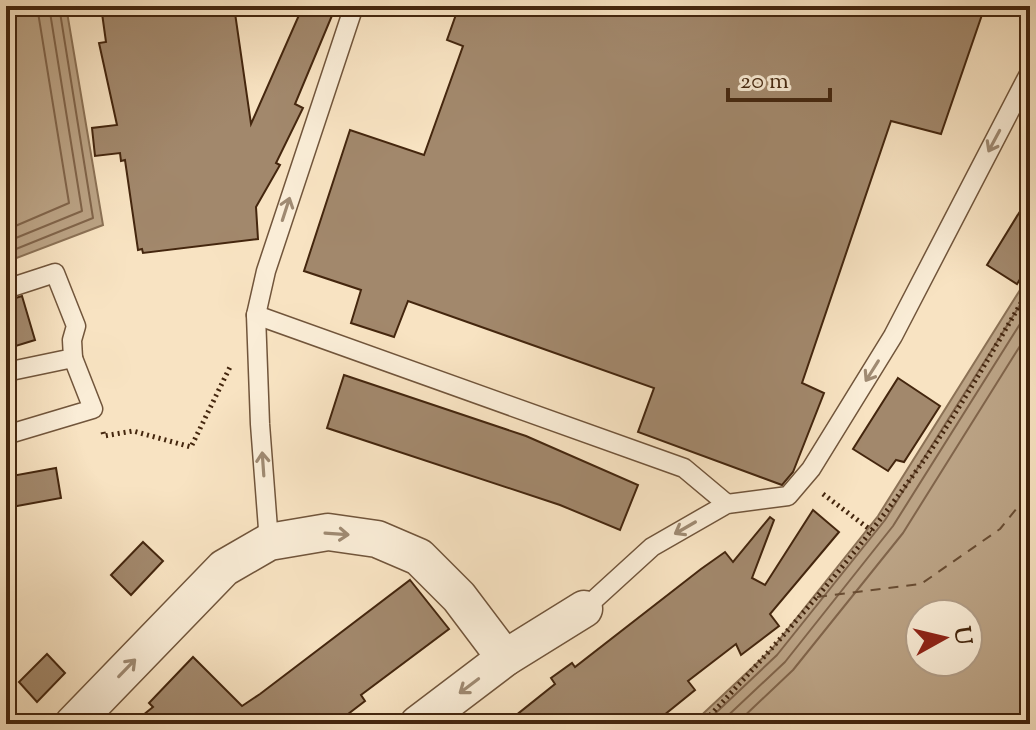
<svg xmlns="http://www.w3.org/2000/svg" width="1036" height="730" viewBox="0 0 1036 730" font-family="'Sorts Mill Goudy',serif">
  <rect width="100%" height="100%" fill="#f8e3c2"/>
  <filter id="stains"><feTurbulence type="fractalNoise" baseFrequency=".0025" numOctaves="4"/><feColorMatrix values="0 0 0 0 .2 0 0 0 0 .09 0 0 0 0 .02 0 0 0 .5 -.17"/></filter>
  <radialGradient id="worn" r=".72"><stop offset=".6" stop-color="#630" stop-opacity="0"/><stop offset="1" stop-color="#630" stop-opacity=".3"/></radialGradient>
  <g fill="#bba385" stroke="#8b7155" stroke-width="2" fill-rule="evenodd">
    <polygon points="6,6 66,6 103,225 6,262"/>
    <path d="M1030 274V724H692L771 650 878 516ZM920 614H968V662H920Z"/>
  </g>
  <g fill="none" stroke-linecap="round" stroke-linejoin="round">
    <g stroke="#80644a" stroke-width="2">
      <polyline points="6,230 69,203 37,6"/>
      <polyline points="6,242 82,211 49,6"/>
      <polyline points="6,253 93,218 59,6"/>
      <polyline points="704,724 777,655 885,520 1030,289"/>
      <polyline points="719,724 785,662 893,526 1030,308"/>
      <polyline points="736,724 793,670 903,533 1030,330"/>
    </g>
    <polyline stroke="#684c32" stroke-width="2" stroke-dasharray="10 8" stroke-linecap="butt" points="817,597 921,584 1000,529 1030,492"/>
  </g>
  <g fill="#a2886c" stroke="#44260e" stroke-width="2">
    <polygon points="101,6 234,6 251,124 303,6 336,6 295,104 303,108 276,163 280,165 256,207 258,239 143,253 142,249 138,250 125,160 121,161 120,153 95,156 92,128 117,125 99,43 106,42"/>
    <polygon points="459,6 985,6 941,134 891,121 802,383 824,393 793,472 782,485 638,432 654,388 408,301 394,337 351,323 361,290 304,271 350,130 424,155 463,46 447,40"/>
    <polygon points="1030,195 1030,263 1017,284 987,265"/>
    <polygon points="22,296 35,340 6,349 6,301"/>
    <polygon points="344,375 526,436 638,485 620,530 560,505 327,428"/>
    <polygon points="898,378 940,406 904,462 896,460 888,471 853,449"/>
    <polygon points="56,468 61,498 6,508 6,477"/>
    <polygon points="813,510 839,532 770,614 779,626 741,655 736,644 688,681 695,690 653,724 505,724 555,684 551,678 572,663 575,667 701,569 725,552 733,562 770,517 774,520 752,578 765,585"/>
    <polygon points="143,542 163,561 131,595 111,575"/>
    <polygon points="410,580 449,629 361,695 365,701 335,724 132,724 153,707 149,703 193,657 242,706 260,694"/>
    <polygon points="47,654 65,673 37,702 19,682"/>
  </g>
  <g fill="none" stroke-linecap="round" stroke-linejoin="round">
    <defs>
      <g id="lane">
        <polyline points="6,289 55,273 76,326 72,340 73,358 6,372"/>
        <polyline points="256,315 684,468 727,504"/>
        <polyline points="6,435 93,409 73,358"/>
        <polyline points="269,542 260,424 256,315 266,271 354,6"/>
        <polyline points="584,609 652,547 727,504 788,496 811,469 893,336 1030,72"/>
      </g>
      <g id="street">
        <polyline points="73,724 224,568 269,542 328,532 377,539 419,557 459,597 505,658"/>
        <polyline points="418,724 505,658 584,609"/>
      </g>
    </defs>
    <use href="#lane" stroke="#71553b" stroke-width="21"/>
    <use href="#street" stroke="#71553b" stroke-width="39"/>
    <g stroke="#44260e" stroke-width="5" stroke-dasharray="2 4" stroke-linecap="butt">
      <polyline points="103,432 104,436 133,431 191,447 230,367"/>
      <polyline points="823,494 872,531"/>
      <path d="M702 724C777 644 850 563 914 474 955 418 989 357 1024 298"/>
    </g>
    <use href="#lane" stroke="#faedd7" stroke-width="18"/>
    <use href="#street" stroke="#faedd7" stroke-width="36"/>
  </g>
  <defs><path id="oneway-shaft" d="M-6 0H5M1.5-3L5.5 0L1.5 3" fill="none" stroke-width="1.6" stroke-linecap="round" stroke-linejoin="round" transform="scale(2)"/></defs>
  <g stroke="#9f8a72">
    <use href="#oneway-shaft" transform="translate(994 141) rotate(118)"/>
    <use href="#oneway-shaft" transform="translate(286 209) rotate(-72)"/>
    <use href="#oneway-shaft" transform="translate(872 371) rotate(122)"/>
    <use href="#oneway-shaft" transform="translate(263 464) rotate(-94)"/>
    <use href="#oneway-shaft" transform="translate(685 528) rotate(150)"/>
    <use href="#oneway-shaft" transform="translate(337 534) rotate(4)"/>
    <use href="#oneway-shaft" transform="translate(127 668) rotate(-46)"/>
    <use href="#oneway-shaft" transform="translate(469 686) rotate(143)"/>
  </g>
  <rect width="1036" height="730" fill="none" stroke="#f8e3c2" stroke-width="32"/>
  <rect x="8" y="8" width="1020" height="714" fill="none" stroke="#44260e" stroke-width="4"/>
  <rect x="16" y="16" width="1004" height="698" fill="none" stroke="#44260e" stroke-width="2"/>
  <g transform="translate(944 638) rotate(82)"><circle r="38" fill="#faedd7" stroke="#b19d87" stroke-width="2"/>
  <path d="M0-6L14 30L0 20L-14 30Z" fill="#8f2418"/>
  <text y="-12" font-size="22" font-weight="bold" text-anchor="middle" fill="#44260e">U</text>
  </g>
  <path d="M728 88v12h102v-12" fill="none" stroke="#44260e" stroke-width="4"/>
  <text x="740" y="88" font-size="24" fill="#44260e" stroke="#faedd7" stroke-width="6" paint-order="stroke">20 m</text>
  <rect width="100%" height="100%" filter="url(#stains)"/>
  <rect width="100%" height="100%" fill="url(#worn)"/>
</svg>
